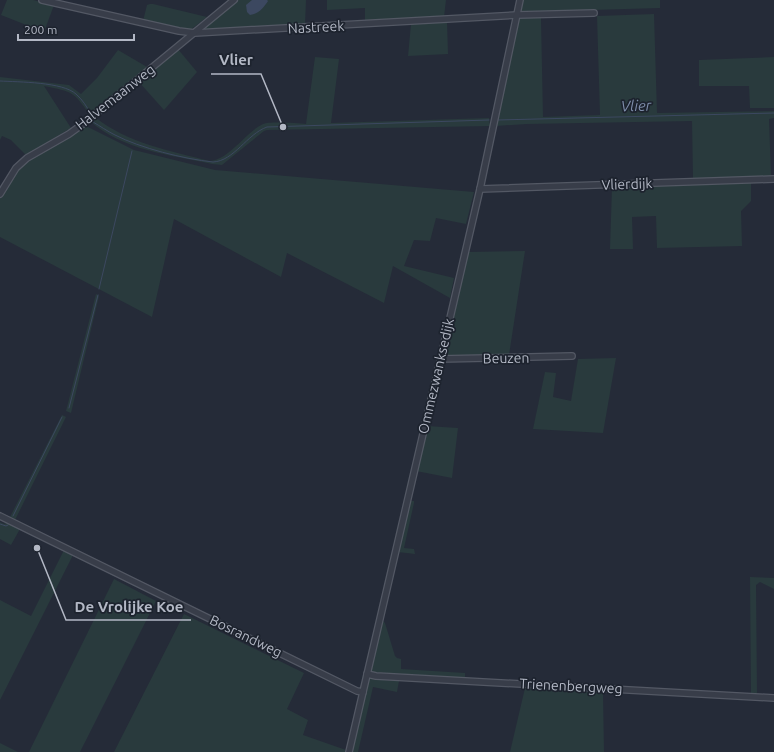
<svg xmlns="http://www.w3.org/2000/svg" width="774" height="752" viewBox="0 0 774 752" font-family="Ubuntu,sans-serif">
  <rect width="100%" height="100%" fill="#252b38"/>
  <g fill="#293a3d">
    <polygon points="7,0 33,0 54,5 44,32 1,15"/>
    <polygon points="235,0 306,0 305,25 202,30"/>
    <polygon points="327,0 446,0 444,17 365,21 365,8 327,10"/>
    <polygon points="523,0 660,0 660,8 522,12 520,12"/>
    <polygon points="150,4 153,4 207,17 189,31 143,21 147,5"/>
    <polygon points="654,14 657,113 774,111 774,118 769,119 771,177 693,179 692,121 527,124 495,126 519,18 541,18 543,117 600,115 597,16"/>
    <polygon points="447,22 448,54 408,56 411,24"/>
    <polygon points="177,48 197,72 164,110 139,82"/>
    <path d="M118 50 147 67 90 115C73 91 73 92 44 86L71 128 26 155 11 140 2 136 0 140V77L69 85 81 94 97 78Z"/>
    <path d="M315 57 339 59 331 123 489 118 490 126 267 130 264 131 222 165 212 164C171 155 122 150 90 121L95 117C127 143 170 151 210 161 229 160 246 132 263 124 269 121 298 123 306 124Z"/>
    <polygon points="774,57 774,108 750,108 749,86 699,86 699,60"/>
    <polygon points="84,125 134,150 215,170 474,192 466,224 436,218 430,241 414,240 404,266 454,278 450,298 393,266 384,303 287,253 281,277 174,219 152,317 0,237 0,198 17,166"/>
    <polygon points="751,183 751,201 741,211 742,246 657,248 656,216 632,217 633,249 610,249 612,187"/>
    <polygon points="525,251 509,355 444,357 467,252"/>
    <polygon points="96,294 99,296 71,413 66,411"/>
    <polygon points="616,358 603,433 533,429 545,372 556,373 553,397 571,401 578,359"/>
    <polygon points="62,415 66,417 15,520 10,517"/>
    <polygon points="427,426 458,428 452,478 416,471"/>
    <polygon points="410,501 414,501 414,503 404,548 414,549 415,554 398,552"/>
    <polygon points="0,522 4,524 8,522 20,529 11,545 0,539"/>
    <polygon points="64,550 73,555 0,700 0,600 31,616"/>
    <polygon points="750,577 774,578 774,589 760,582 756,585 757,694 751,694"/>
    <polygon points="114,579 156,601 80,752 29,752"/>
    <polygon points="184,614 304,673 287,709 308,720 303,735 346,750 345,752 114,752"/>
    <polygon points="382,620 385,623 395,656 397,658 401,659 401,669 465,673 465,678 371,672"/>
    <polygon points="369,679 399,681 397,692 373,687 358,752 352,752"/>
    <polygon points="525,688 603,693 604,752 510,752"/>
    <polygon points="0,743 18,752 0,752"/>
  </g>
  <path fill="#3c4860" d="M252 0H267L268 1C264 7 259 14 250 15L247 12 246 5Z"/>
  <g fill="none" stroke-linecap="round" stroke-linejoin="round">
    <g stroke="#3c4860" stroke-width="1">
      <path d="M0 81C19 82 63 82 76 94 82 99 87 107 91 114"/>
      <path d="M93 119V122C100 126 107 131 115 135 140 148 184 159 213 162 234 161 247 134 267 127L489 120"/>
      <polyline points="498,120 774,113"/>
      <polyline points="99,289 132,151"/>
      <polyline points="69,408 98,295"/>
      <polyline points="13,516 62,417"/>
      <polyline points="0,524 6,526 8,525"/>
    </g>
    <defs>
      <g id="minor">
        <polyline points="42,0 179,31 195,33 517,15 594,13"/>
        <polyline points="480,189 774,179"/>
        <polyline points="0,194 16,168 27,158 69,134 87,121 234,0"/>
        <polyline points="440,359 572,356"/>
        <polyline points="0,516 357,691 363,692"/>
        <polyline points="367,674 376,676 774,698"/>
        <polyline points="349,752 480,189 520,0"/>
      </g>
    </defs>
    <use href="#minor" stroke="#535864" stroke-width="8"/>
    <use href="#minor" stroke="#383d49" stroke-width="5.5"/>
  </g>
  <g text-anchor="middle" stroke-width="3.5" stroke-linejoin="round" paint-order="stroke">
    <g font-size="14" fill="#b3b8c5" stroke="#1d232e">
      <text transform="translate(316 27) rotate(-3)" y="5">Nastreek</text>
      <text transform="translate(115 97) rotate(-38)" y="5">Halvemaanweg</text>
      <text transform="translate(627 184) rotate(-2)" y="5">Vlierdijk</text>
      <text transform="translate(506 358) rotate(-1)" y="5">Beuzen</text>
      <text transform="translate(436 376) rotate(-77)" y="5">Ommezwanksedijk</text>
      <text transform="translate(246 636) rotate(26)" y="5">Bosrandweg</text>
      <text transform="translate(571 686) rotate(3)" y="5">Trienenbergweg</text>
    </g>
    <g font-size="15" font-style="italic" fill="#7e8daa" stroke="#1d232e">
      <text transform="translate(636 106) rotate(-2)" y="5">Vlier</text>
    </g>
  </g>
  <path fill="none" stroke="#b3b8c5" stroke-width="1.5" d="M283 127L261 74H211M37 548L66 620H191"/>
  <g fill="#b3b8c5" stroke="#1d232e" stroke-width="1.5">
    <circle cx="283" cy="127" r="4"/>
    <circle cx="37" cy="548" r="4"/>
  </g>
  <g font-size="15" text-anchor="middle" font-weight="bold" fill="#b3b8c5" stroke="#1d232e" stroke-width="3.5" stroke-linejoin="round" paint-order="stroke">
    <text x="236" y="65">Vlier</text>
    <text x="129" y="612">De Vrolijke Koe</text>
  </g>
  <path d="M18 34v6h116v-6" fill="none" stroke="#b3b8c5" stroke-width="2"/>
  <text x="24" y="34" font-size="12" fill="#b3b8c5" stroke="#1d232e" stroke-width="3" paint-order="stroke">200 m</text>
</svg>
